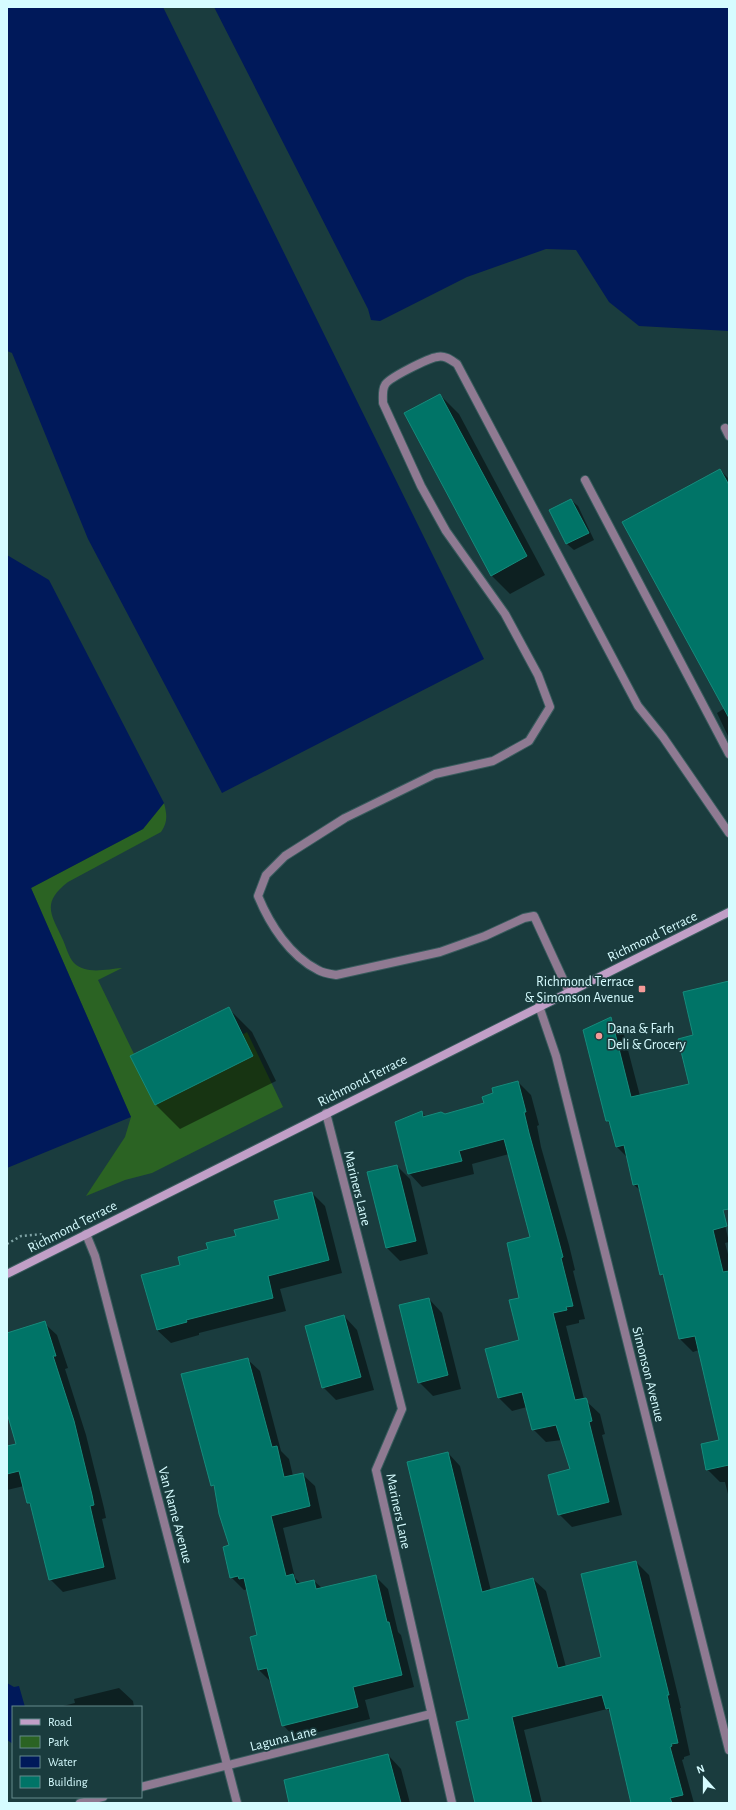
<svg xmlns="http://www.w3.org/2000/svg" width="736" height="1810" viewBox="0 0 736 1810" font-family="'Alegreya Sans',sans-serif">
  <rect width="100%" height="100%" fill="#1a3c3e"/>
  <path fill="#2b6323" d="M164 803C167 815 168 822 161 832L68 882C41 903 51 914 63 940 66 947 69 958 74 963 86 975 107 969 122 968L98 980 134 1054 131 1056 155 1105 253 1056 242 1035 247 1032 283 1107 152 1173 125 1180 86 1196 125 1137 131 1117 31 888 143 829Z"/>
  <g fill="#00195a">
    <polygon points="7,7 163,7 484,659 222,793 88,539 12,353 7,351"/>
    <polygon points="214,7 729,7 729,331 639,326 609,302 576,250 546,249 467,277 380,321 371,320 368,309"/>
    <polygon points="7,555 49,580 164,803 143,829 31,888 131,1117 7,1168"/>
    <polygon points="7,1683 14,1687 19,1686 25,1707 13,1707 13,1744 7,1740"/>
  </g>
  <g fill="#0007">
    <polygon points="440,395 459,414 545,575 510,594 491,575"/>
    <polygon points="720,470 729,479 729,738 717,713 725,708"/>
    <polygon points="571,500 578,506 594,540 574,550 567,544"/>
    <polygon points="729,983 729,1180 715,1183 729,1242 725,1243 729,1258 729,1498 725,1482 720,1482 707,1469 702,1445 719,1440 699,1350 693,1352 680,1339 665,1278 661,1274 641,1191 634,1185 628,1158 617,1147 611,1125 607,1121 610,1018 623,1031 640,1096 690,1084 695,1036"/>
    <polygon points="228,1008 252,1032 276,1081 180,1129 156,1105 132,1056"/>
    <polygon points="518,1082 531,1095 539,1125 537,1126 541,1147 569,1245 575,1270 573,1271 585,1319 579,1320 579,1323 566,1326 584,1399 600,1414 605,1434 602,1435 622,1515 572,1527 559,1514 571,1470 562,1440 546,1442 533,1429 527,1407 512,1411 499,1398 520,1341 520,1299 510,1258 532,1238 509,1154 472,1164 474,1174 422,1187 409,1173 421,1112 426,1117 445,1115 485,1104"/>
    <polygon points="397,1166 410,1179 428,1254 400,1261 387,1248 369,1173"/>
    <polygon points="312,1193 325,1206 342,1273 280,1289 286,1311 199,1333 199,1335 171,1343 157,1330 182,1266 237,1236 280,1220"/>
    <polygon points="429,1299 442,1313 461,1389 433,1396 419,1382"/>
    <polygon points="344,1316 357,1330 374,1390 336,1400 323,1387"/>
    <polygon points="44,1323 57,1335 68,1368 65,1369 86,1435 104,1508 106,1518 102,1519 116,1579 63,1592 50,1579 33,1508 28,1503 24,1486 7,1490 7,1447 18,1444 7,1408 7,1334"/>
    <polygon points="247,1359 260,1371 281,1451 289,1459 293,1476 302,1474 315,1486 322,1518 283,1528 295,1578 301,1584 314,1581 322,1588 376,1577 388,1589 398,1632 401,1635 414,1687 365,1700 370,1719 295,1738 283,1725 271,1682 259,1670 251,1637 259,1635 248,1589 244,1590 231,1577 230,1546 206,1458"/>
    <polygon points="448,1453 460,1466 491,1591 533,1579 546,1591 566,1667 603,1658 636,1562 649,1575 681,1708 680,1708 690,1755 684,1757 684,1759 682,1760 694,1803 632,1803 611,1712 607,1709 524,1730 542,1803 476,1803"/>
    <polygon points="119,1688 133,1701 134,1707 59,1707 75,1703 74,1699"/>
    <polygon points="388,1755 401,1769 410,1803 290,1803"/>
  </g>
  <g fill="#007467" stroke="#168b7c">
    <polygon points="440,394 527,556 491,576 404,413"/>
    <polygon points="720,469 729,485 729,718 622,522"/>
    <polygon points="571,499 589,533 566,544 549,510"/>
    <polygon points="729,981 729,1209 723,1210 727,1226 713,1230 723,1272 729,1271 729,1465 706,1470 701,1444 719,1440 695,1336 679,1339 663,1274 660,1275 638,1184 633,1185 624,1145 616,1147 609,1121 606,1121 583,1030 611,1017 631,1097 689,1084 678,1039 693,1035 683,992"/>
    <polygon points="229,1007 253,1056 155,1105 130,1056"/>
    <polygon points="518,1081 526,1112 524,1112 529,1133 556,1231 563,1257 561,1258 573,1306 566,1307 567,1310 553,1313 575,1400 586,1398 587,1400 592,1421 589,1422 609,1502 558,1515 548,1475 570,1469 556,1425 532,1430 522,1392 498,1398 485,1349 519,1340 509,1300 519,1298 507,1243 530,1237 504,1139 459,1151 462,1161 408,1174 395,1122 422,1111 423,1117 441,1112 445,1114 484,1103 482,1097 493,1093 492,1088"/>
    <polygon points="397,1165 416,1241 386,1248 367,1172"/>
    <polygon points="312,1192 329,1260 268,1276 273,1298 186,1320 187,1322 157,1330 141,1275 180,1265 178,1257 208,1249 206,1243 236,1236 234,1230 279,1219 274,1201"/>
    <polygon points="429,1298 448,1375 418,1383 399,1305"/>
    <polygon points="344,1315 361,1377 322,1388 305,1326"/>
    <polygon points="45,1321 56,1356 53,1356 74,1421 92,1495 94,1505 90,1506 104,1567 49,1580 30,1503 27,1503 19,1471 7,1474 7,1446 16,1444 7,1413 7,1333"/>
    <polygon points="248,1358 272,1447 277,1446 284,1477 303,1473 310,1506 271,1516 286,1576 293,1574 296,1584 314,1580 316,1589 376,1575 387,1622 389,1622 402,1675 353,1687 358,1707 282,1726 267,1668 258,1670 250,1637 257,1635 244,1578 239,1579 238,1576 230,1578 223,1547 229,1545 219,1514 214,1485 211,1486 181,1374"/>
    <polygon points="448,1452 482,1592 533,1578 558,1668 601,1657 581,1574 636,1561 669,1695 667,1695 678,1743 671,1744 672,1746 670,1747 683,1795 670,1798 672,1803 631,1803 609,1708 606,1709 602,1695 512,1717 532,1803 475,1803 456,1722 469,1719 407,1462"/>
    <polygon points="388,1754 401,1803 289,1803 284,1780"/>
  </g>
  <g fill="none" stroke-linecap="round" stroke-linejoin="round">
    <defs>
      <g id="lane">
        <polyline points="725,428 729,436"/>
        <polyline points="585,480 729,754"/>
        <path d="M569 992 534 916 524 918 485 936 440 952 336 975C330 974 323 973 318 970 290 956 270 925 258 896L266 875 285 856 345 818 435 774 493 761 529 741 550 707 538 675 505 614 446 531 421 486 383 403C383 397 382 390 385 385 388 378 429 358 437 357 445 355 451 360 457 364L638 706 663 737 729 833"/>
      </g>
      <g id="street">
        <polyline points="539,1006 556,1056 729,1750"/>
        <polyline points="326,1113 402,1409 376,1470 452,1803"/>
        <polyline points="86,1234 95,1256 102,1283 237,1803"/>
        <polyline points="141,1787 431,1714"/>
        <polyline points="80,1803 103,1797"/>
      </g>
      <polyline id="secondary" points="7,1274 729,912"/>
    </defs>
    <use href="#lane" stroke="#385b5d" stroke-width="10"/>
    <use href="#street" stroke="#385b5d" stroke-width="10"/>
    <use href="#secondary" stroke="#385b5d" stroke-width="10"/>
    <polyline stroke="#7fa3a5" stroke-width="2.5" stroke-dasharray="2 3" stroke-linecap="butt" points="7,1244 21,1236 44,1234"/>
    <use href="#lane" stroke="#8f7a92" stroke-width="8"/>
    <use href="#street" stroke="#8f7a92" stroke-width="8"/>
    <use href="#secondary" stroke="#c19fc7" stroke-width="8"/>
  </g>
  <g fill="#f59b99" stroke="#1a3c3e" stroke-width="1.5">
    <rect x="638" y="985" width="8" height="8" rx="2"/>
    <circle cx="599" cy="1036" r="4"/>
  </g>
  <g text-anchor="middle" stroke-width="3.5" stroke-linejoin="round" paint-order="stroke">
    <g font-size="14" fill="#d6fcff" stroke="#1a3c3e">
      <text transform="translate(652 936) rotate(-26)" y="5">Richmond Terrace</text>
      <text transform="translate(362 1080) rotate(-27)" y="5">Richmond Terrace</text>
      <text transform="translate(358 1188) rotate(76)" y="5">Mariners Lane</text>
      <text transform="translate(72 1226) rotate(-27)" y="5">Richmond Terrace</text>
      <text transform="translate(649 1374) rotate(76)" y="5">Simonson Avenue</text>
      <text transform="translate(399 1511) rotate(78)" y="5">Mariners Lane</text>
      <text transform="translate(176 1515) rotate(75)" y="5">Van Name Avenue</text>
      <text transform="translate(283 1738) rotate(-14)" y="5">Laguna Lane</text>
    </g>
    <g font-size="14" fill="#d6fcff" stroke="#1a3c3e" text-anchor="end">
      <text x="634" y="986">Richmond Terrace<tspan x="634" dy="16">&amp; Simonson Avenue</tspan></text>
      <text x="607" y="1033" text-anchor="start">Dana &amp; Farh<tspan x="607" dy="16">Deli &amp; Grocery</tspan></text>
    </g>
  </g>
  <rect width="736" height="1810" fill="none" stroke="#d6fcff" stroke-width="16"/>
  <rect x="12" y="1706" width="130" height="92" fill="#1a3c3e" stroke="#65898b"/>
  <rect x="20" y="1719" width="20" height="6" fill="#c19fc7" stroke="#65898b"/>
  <text x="48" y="1726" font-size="12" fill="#d6fcff">Road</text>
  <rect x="20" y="1736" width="20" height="12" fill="#2b6323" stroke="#65898b"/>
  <text x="48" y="1746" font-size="12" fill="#d6fcff">Park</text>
  <rect x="20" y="1756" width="20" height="12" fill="#00195a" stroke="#65898b"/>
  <text x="48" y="1766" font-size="12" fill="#d6fcff">Water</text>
  <rect x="20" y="1776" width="20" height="12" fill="#007467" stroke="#65898b"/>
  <text x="48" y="1786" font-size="12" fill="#d6fcff">Building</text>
  <g transform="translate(704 1778) rotate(339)" stroke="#1a3c3e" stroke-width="3" paint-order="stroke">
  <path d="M0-3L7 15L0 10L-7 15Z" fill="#d6fcff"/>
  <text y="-6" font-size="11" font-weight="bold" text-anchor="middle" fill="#d6fcff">N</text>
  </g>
</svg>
